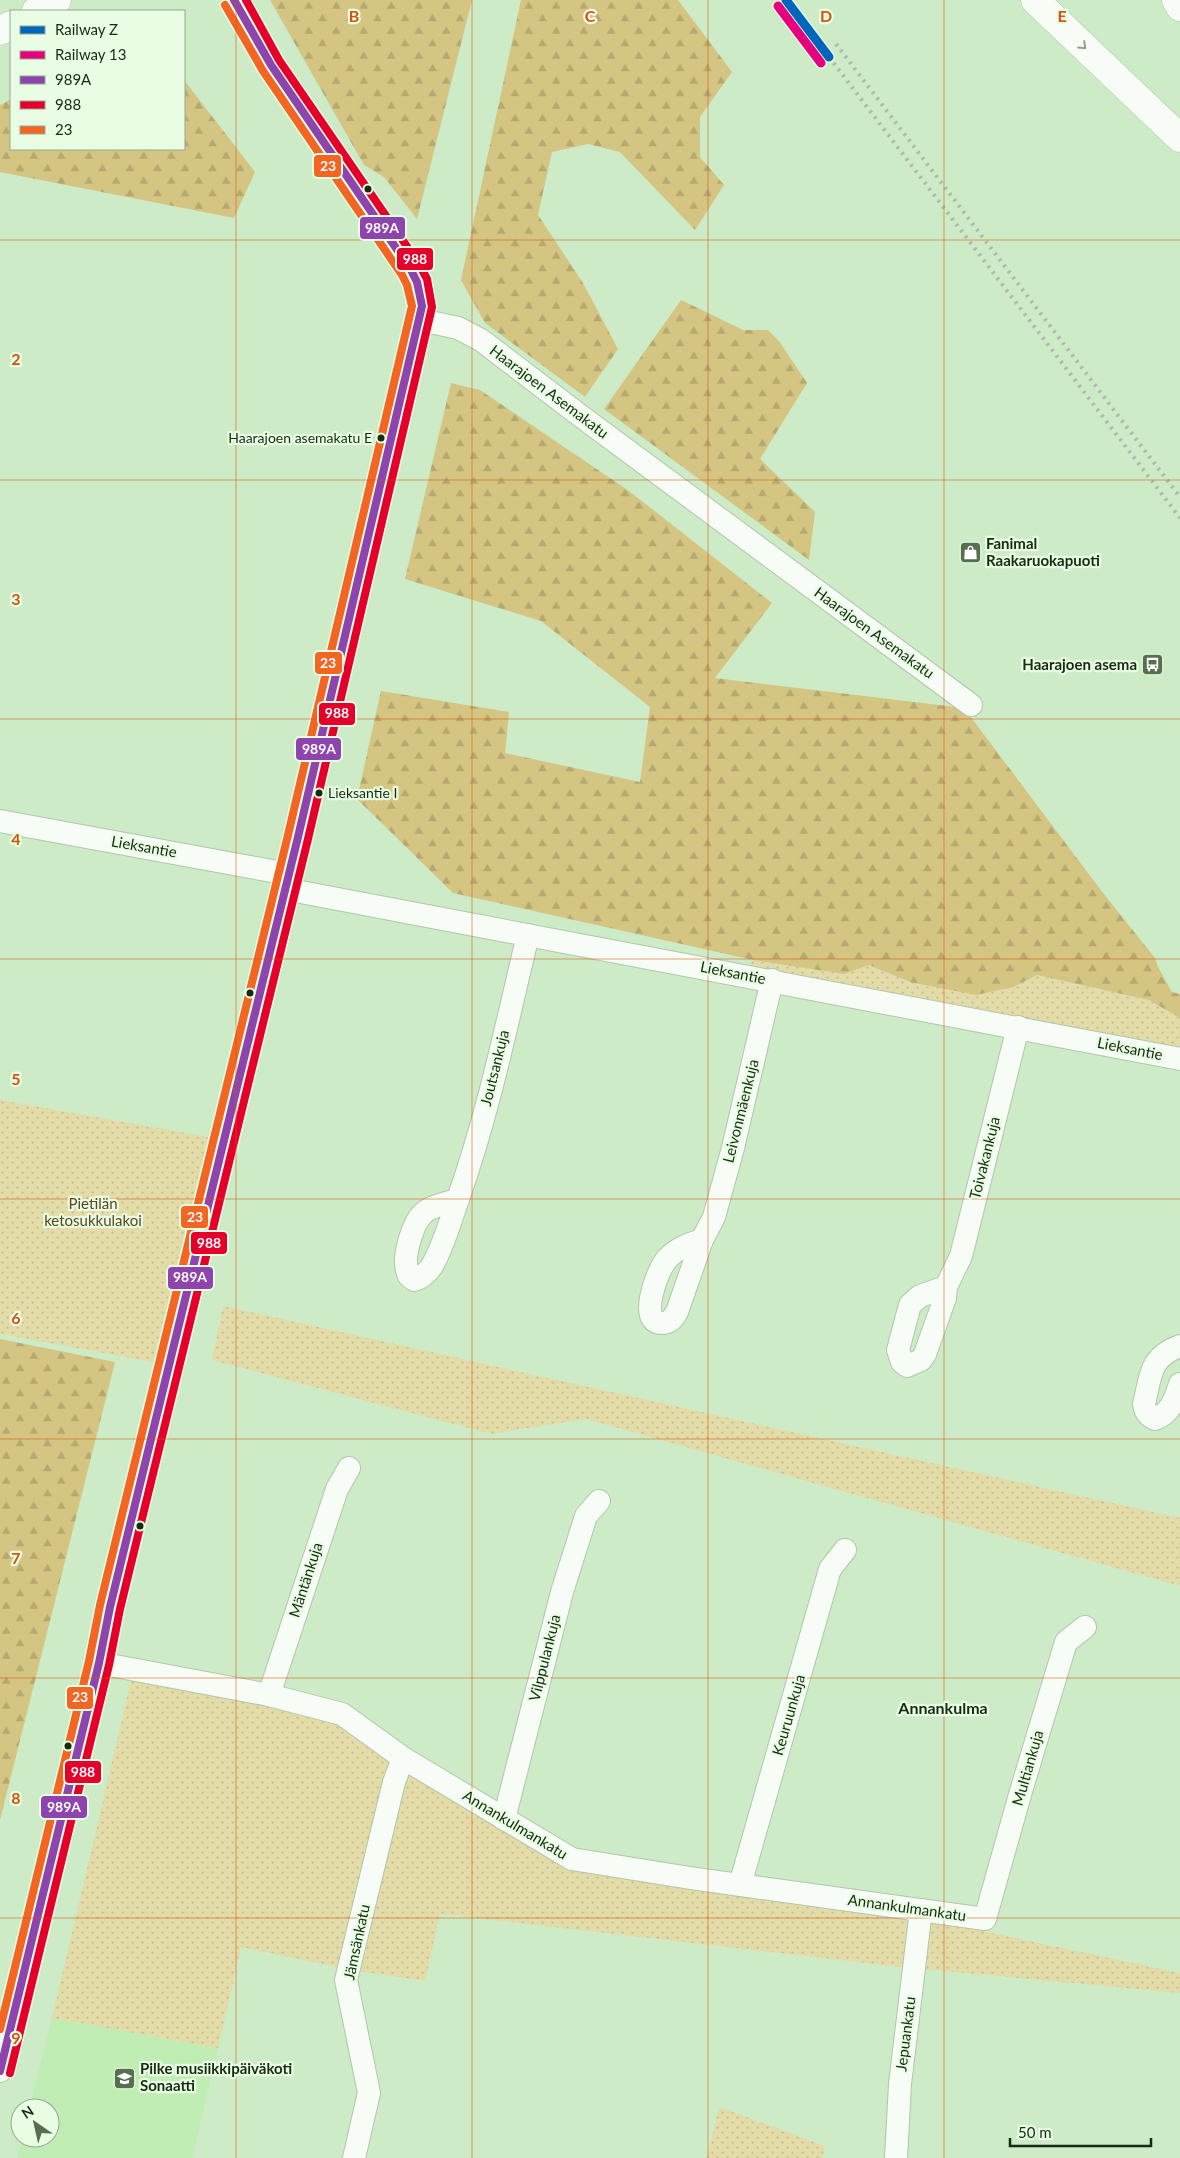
<svg xmlns="http://www.w3.org/2000/svg" width="1180" height="2158" viewBox="0 0 1180 2158" font-family="Lato,sans-serif">
  <defs>
    <pattern id="grass-dots" width="8" height="8" patternUnits="userSpaceOnUse" patternTransform="scale(1.25)"><rect width="8" height="8" fill="#e4dca8"/><path d="M2 2h.1M6 6h.1" fill="none" stroke="#c3bd90" stroke-width="1.8" stroke-linecap="round"/></pattern>
    <pattern id="forest-firs" width="22" height="20" patternUnits="userSpaceOnUse" patternTransform="scale(1.25)"><rect width="22" height="20" fill="#d4c583"/><path d="M5 1l3.5 6h-7zM16 11l3.5 6h-7z" fill="#b5a970"/></pattern>
  </defs>
  <rect width="100%" height="100%" fill="#cdebc6"/>
  <polygon fill="#bfedb4" points="52,2018 218,2048 192,2158 17,2158 22,2138 50,2138 50,2108 29,2108"/>
  <g fill="url(#grass-dots)">
    <polygon points="753,960 844,974 869,965 910,982 1013,987 1037,975 1149,1000 1180,1018 1180,1050 748,966"/>
    <polygon points="0,1100 208,1137 153,1362 0,1334"/>
    <polygon points="223,1306 1180,1518 1180,1586 586,1419 491,1434 212,1360"/>
    <polygon points="132,1677 341,1721 395,1760 341,1968 241,1947 218,2048 52,2018"/>
    <polygon points="407,1772 569,1870 914,1916 909,1968 440,1914 425,1981 358,1971"/>
    <polygon points="926,1919 1180,1973 1180,1993 921,1969"/>
    <polygon points="719,2107 825,2146 822,2158 707,2158"/>
  </g>
  <g fill="url(#forest-firs)">
    <polygon points="270,0 472,0 417,219 384,177 364,165"/>
    <polygon points="521,0 678,0 732,72 700,117 700,157 724,185 695,230 620,152 588,144 552,152 538,215 583,283 618,349 585,397 485,323 461,280"/>
    <polygon points="184,80 255,172 234,218 0,172 0,105 11,99 11,149 184,149"/>
    <polygon points="681,300 743,330 768,330 779,341 807,383 760,459 815,512 809,560 604,409"/>
    <polygon points="451,383 480,390 629,491 772,603 715,678 964,708 1103,893 1155,958 1158,967 1172,992 1180,994 1180,1018 1149,1000 1037,975 1013,987 976,995 910,982 869,965 844,974 753,960 453,893 357,799 381,691 509,712 505,753 640,782 650,707 541,621 405,579"/>
    <polygon points="0,1339 115,1362 0,1820"/>
  </g>
  <g fill="none" stroke-linecap="round" stroke-linejoin="round">
    <defs>
      <g id="minor">
        <polyline points="421,320 458,328 481,340 582,417 971,705"/>
        <polyline points="0,821 288,874"/>
        <polyline points="285,889 1180,1059"/>
        <path d="M458 1200C427 1208 418 1209 409 1242 406 1254 404 1264 409 1276L414 1280C422 1278 427 1273 432 1266 444 1245 451 1219 459 1196 489 1111 507 1022 528 935"/>
        <path d="M702 1240 677 1312C673 1318 671 1322 663 1323 636 1325 658 1267 668 1258 677 1248 690 1244 702 1240L714 1217 733 1148 772 980"/>
        <polyline points="946,1287 945,1298 925,1354 921,1360 907,1366 902,1362 898,1350 910,1305 920,1296 946,1287 961,1256 1018,1027"/>
        <path d="M1180 1346C1149 1357 1151 1376 1144 1404 1145 1412 1148 1416 1155 1419 1171 1413 1175 1399 1180 1384"/>
        <polyline points="99,1663 269,1695 342,1714 403,1758 572,1859 690,1878 985,1919 1021,1791 1066,1642 1085,1627"/>
        <polyline points="269,1695 337,1489 349,1468"/>
        <polyline points="504,1819 562,1592 586,1516 599,1501"/>
        <polyline points="740,1885 830,1569 845,1550"/>
        <polyline points="0,2071 99,1663 110,1607 298,837 422,306 417,282 411,270 271,65 234,0"/>
        <polyline points="354,2158 369,2093 346,1980 394,1782 403,1758"/>
        <polyline points="896,2158 900,2084 921,1910"/>
      </g>
      <g id="major">
        <polyline points="36,11 57,0"/>
        <polyline points="0,31 11,25"/>
      </g>
      <g id="highway">
        <polyline points="1035,0 1180,138"/>
        <polyline points="1176,0 1180,7"/>
      </g>
    </defs>
    <use href="#minor" stroke="#b0c7ab" stroke-width="24"/>
    <use href="#major" stroke="#b0c7ab" stroke-width="29"/>
    <use href="#highway" stroke="#b0c7ab" stroke-width="29"/>
    <use href="#minor" stroke="#f8fcf6" stroke-width="22"/>
    <use href="#major" stroke="#f8fcf6" stroke-width="28"/>
    <use href="#highway" stroke="#f8fcf6" stroke-width="28"/>
    <g stroke="#b1b8af" stroke-width="4" stroke-dasharray="2.5 5" stroke-linecap="butt">
      <polyline points="836,44 1180,497"/>
      <polyline points="829,57 1180,518"/>
    </g>
    <defs>
      <polyline id="bus-1" points="0,2071 99,1663 110,1607 298,837 422,306 417,282 411,270 271,65 234,0"/>
      <polyline id="bus-2" points="10,2073 109,1665 120,1609 308,839 432,307 427,279 419,264 279,60 246,0"/>
      <polyline id="bus-3" points="0,2029 89,1661 100,1605 288,835 412,306 407,285 402,275 263,71 225,5"/>
    </defs>
    <use href="#bus-1" stroke="#e8fde3" stroke-width="11"/>
    <use href="#bus-2" stroke="#e8fde3" stroke-width="11"/>
    <use href="#bus-3" stroke="#e8fde3" stroke-width="11"/>
    <use href="#bus-1" stroke="#8e44ad" stroke-width="8"/>
    <use href="#bus-2" stroke="#e4002b" stroke-width="8"/>
    <use href="#bus-3" stroke="#f26522" stroke-width="8"/>
    <defs>
      <polyline id="rail-1" points="786,0 829,57"/>
      <polyline id="rail-2" points="778,6 821,63"/>
    </defs>
    <use href="#rail-1" stroke="#e8fde3" stroke-width="12"/>
    <use href="#rail-2" stroke="#e8fde3" stroke-width="12"/>
    <use href="#rail-1" stroke="#0065bd" stroke-width="9"/>
    <use href="#rail-2" stroke="#e5007d" stroke-width="9"/>
  </g>
  <defs><path id="oneway-chevron" d="M-2-3.5L2.5 0L-2 3.5" fill="none" stroke-width="1.6" stroke-linecap="round" stroke-linejoin="round" transform="scale(1.25)"/></defs>
  <use stroke="#939e8f" href="#oneway-chevron" transform="translate(1083 46) rotate(44)"/>
  <path fill="none" stroke="#d3540d" stroke-width="1" stroke-opacity="0.55" d="M236 0V2158M472 0V2158M708 0V2158M944 0V2158M0 240H1180M0 480H1180M0 719H1180M0 959H1180M0 1199H1180M0 1439H1180M0 1678H1180M0 1918H1180"/>
  <defs>
    <symbol id="shop-square" viewBox="-11 -11 22 22"><rect x="-9" y="-9" width="18" height="18" rx="4" fill="#576e51" stroke="#e8fde3"/><path d="M-5-2.5h2.3a2.7 3.5 0 0 1 5.4 0H5L5.5 6h-11ZM-1.5-2.5h3a1.5 2.3 0 0 0-3 0Z" fill="#fff"/></symbol>
    <symbol id="bus-square" viewBox="-11 -11 22 22"><rect x="-9" y="-9" width="18" height="18" rx="4" fill="#576e51" stroke="#e8fde3"/><path d="M-5-6H5V4H4V6H2V4H-2V6H-4V4H-5ZM-3.5-4V0h7V-4ZM-3.5 1.2v1.5H-2V1.2ZM2 1.2v1.5H3.5V1.2Z" fill="#fff"/></symbol>
    <symbol id="school-square" viewBox="-11 -11 22 22"><rect x="-9" y="-9" width="18" height="18" rx="4" fill="#576e51" stroke="#e8fde3"/><path d="M0-5L7-2L0 1L-7-2ZM-4 1L0 2.5L4 1V4Q0 6-4 4Z" fill="#fff"/></symbol>
  </defs>
  <g fill-rule="evenodd">
    <use href="#shop-square" x="958" y="540" width="25" height="25"/>
    <use href="#bus-square" x="1140" y="652" width="25" height="25"/>
    <use href="#school-square" x="112" y="2066" width="25" height="25"/>
  </g>
  <g fill="#172b12" stroke="#e8fde3" stroke-width="2">
    <circle cx="368" cy="189" r="4.5"/>
    <circle cx="381" cy="438" r="4.5"/>
    <circle cx="319" cy="793" r="4.5"/>
    <circle cx="250" cy="993" r="4.5"/>
    <circle cx="140" cy="1526" r="4.5"/>
    <circle cx="68" cy="1746" r="4.5"/>
  </g>
  <g text-anchor="middle" stroke-width="4.5" stroke-linejoin="round" paint-order="stroke">
    <g font-size="14" fill="#172b12" stroke="#e8fde3" text-anchor="end">
      <text x="372" y="443">Haarajoen asemakatu E</text>
      <text x="328" y="798" text-anchor="start">Lieksantie I</text>
    </g>
    <g font-size="15" fill="#172b12" stroke="#e8fde3">
      <text transform="translate(549 392) rotate(37)" y="5">Haarajoen Asemakatu</text>
      <text transform="translate(874 633) rotate(36)" y="5">Haarajoen Asemakatu</text>
      <text transform="translate(144 847) rotate(10)" y="5">Lieksantie</text>
      <text transform="translate(733 973) rotate(11)" y="5">Lieksantie</text>
      <text transform="translate(1130 1049) rotate(11)" y="5">Lieksantie</text>
      <text transform="translate(495 1068) rotate(-76)" y="5">Joutsankuja</text>
      <text transform="translate(741 1111) rotate(-76)" y="5">Leivonmäenkuja</text>
      <text transform="translate(985 1158) rotate(-76)" y="5">Toivakankuja</text>
      <text transform="translate(306 1580) rotate(-72)" y="5">Mäntänkuja</text>
      <text transform="translate(545 1658) rotate(-76)" y="5">Vilppulankuja</text>
      <text transform="translate(789 1715) rotate(-74)" y="5">Keuruunkuja</text>
      <text transform="translate(1028 1768) rotate(-74)" y="5">Multiankuja</text>
      <text transform="translate(515 1825) rotate(31)" y="5">Annankulmankatu</text>
      <text transform="translate(907 1908) rotate(8)" y="5">Annankulmankatu</text>
      <text transform="translate(357 1942) rotate(-78)" y="5">Jämsänkatu</text>
      <text transform="translate(906 2034) rotate(-83)" y="5">Jepuankatu</text>
    </g>
    <g font-size="15" font-weight="bold" fill="#172b12" stroke="#e8fde3" text-anchor="start">
      <text x="986" y="549">Fanimal<tspan x="986" dy="17">Raakaruokapuoti</tspan></text>
      <text x="1137" y="670" text-anchor="end">Haarajoen asema</text>
      <text x="140" y="2074">Pilke musiikkipäiväkoti<tspan x="140" dy="17">Sonaatti</tspan></text>
    </g>
    <g font-size="15" fill="#5b4620" stroke="#e8fde3">
      <text x="93" y="1209">Pietilän<tspan x="93" dy="17">ketosukkulakoi</tspan></text>
    </g>
    <g font-size="16" font-weight="bold" fill="#172b12" stroke="#e8fde3">
      <text x="943" y="1714">Annankulma</text>
    </g>
  </g>
  <g font-size="16" text-anchor="middle" font-weight="bold" fill="#d3540d" stroke="#e8fde3" stroke-width="4.5" stroke-linejoin="round" paint-order="stroke">
    <text x="354" y="22">B</text>
    <text x="590" y="22">C</text>
    <text x="826" y="22">D</text>
    <text x="1062" y="22">E</text>
    <text x="16" y="365">2</text>
    <text x="16" y="605">3</text>
    <text x="16" y="845">4</text>
    <text x="16" y="1085">5</text>
    <text x="16" y="1324">6</text>
    <text x="16" y="1564">7</text>
    <text x="16" y="1804">8</text>
    <text x="16" y="2044">9</text>
  </g>
  <g stroke="#e8fde3" stroke-width="2">
    <rect x="313" y="154" width="29" height="24" rx="5" fill="#f26522"/>
    <rect x="359" y="216" width="47" height="24" rx="5" fill="#8e44ad"/>
    <rect x="396" y="247" width="38" height="24" rx="5" fill="#e4002b"/>
    <rect x="314" y="651" width="29" height="24" rx="5" fill="#f26522"/>
    <rect x="318" y="702" width="38" height="24" rx="5" fill="#e4002b"/>
    <rect x="295" y="737" width="47" height="24" rx="5" fill="#8e44ad"/>
    <rect x="180" y="1205" width="29" height="24" rx="5" fill="#f26522"/>
    <rect x="190" y="1231" width="38" height="24" rx="5" fill="#e4002b"/>
    <rect x="167" y="1266" width="47" height="24" rx="5" fill="#8e44ad"/>
    <rect x="66" y="1686" width="28" height="24" rx="5" fill="#f26522"/>
    <rect x="64" y="1760" width="38" height="24" rx="5" fill="#e4002b"/>
    <rect x="40" y="1795" width="48" height="24" rx="5" fill="#8e44ad"/>
  </g>
  <g font-size="14" text-anchor="middle" font-weight="bold" fill="#fff">
    <text x="328" y="171">23</text>
    <text x="382" y="233">989A</text>
    <text x="415" y="264">988</text>
    <text x="328" y="668">23</text>
    <text x="337" y="718">988</text>
    <text x="319" y="754">989A</text>
    <text x="195" y="1222">23</text>
    <text x="209" y="1248">988</text>
    <text x="190" y="1282">989A</text>
    <text x="80" y="1702">23</text>
    <text x="83" y="1777">988</text>
    <text x="64" y="1812">989A</text>
  </g>
  <rect x="10" y="10" width="175" height="140" fill="#e8fde3" stroke="#94a98f"/>
  <rect x="20" y="26" width="25" height="8" fill="#0065bd" stroke="#94a98f"/>
  <text x="55" y="35" font-size="15" fill="#172b12">Railway Z</text>
  <rect x="20" y="51" width="25" height="8" fill="#e5007d" stroke="#94a98f"/>
  <text x="55" y="60" font-size="15" fill="#172b12">Railway 13</text>
  <rect x="20" y="76" width="25" height="8" fill="#8e44ad" stroke="#94a98f"/>
  <text x="55" y="85" font-size="15" fill="#172b12">989A</text>
  <rect x="20" y="101" width="25" height="8" fill="#e4002b" stroke="#94a98f"/>
  <text x="55" y="110" font-size="15" fill="#172b12">988</text>
  <rect x="20" y="126" width="25" height="8" fill="#f26522" stroke="#94a98f"/>
  <text x="55" y="135" font-size="15" fill="#172b12">23</text>
  <g transform="translate(35 2123) rotate(326)"><circle r="24" fill="#e8fde3" stroke="#94a98f"/>
  <path d="M0-4L9 19L0 12L-9 19Z" fill="#576e51"/>
  <text y="-8" font-size="14" font-weight="bold" text-anchor="middle" fill="#172b12">N</text>
  </g>
  <path d="M1010 2138v8h141v-8" fill="none" stroke="#172b12" stroke-width="2.5"/>
  <text x="1018" y="2138" font-size="15" fill="#172b12" stroke="#e8fde3" stroke-width="4" paint-order="stroke">50 m</text>
</svg>
